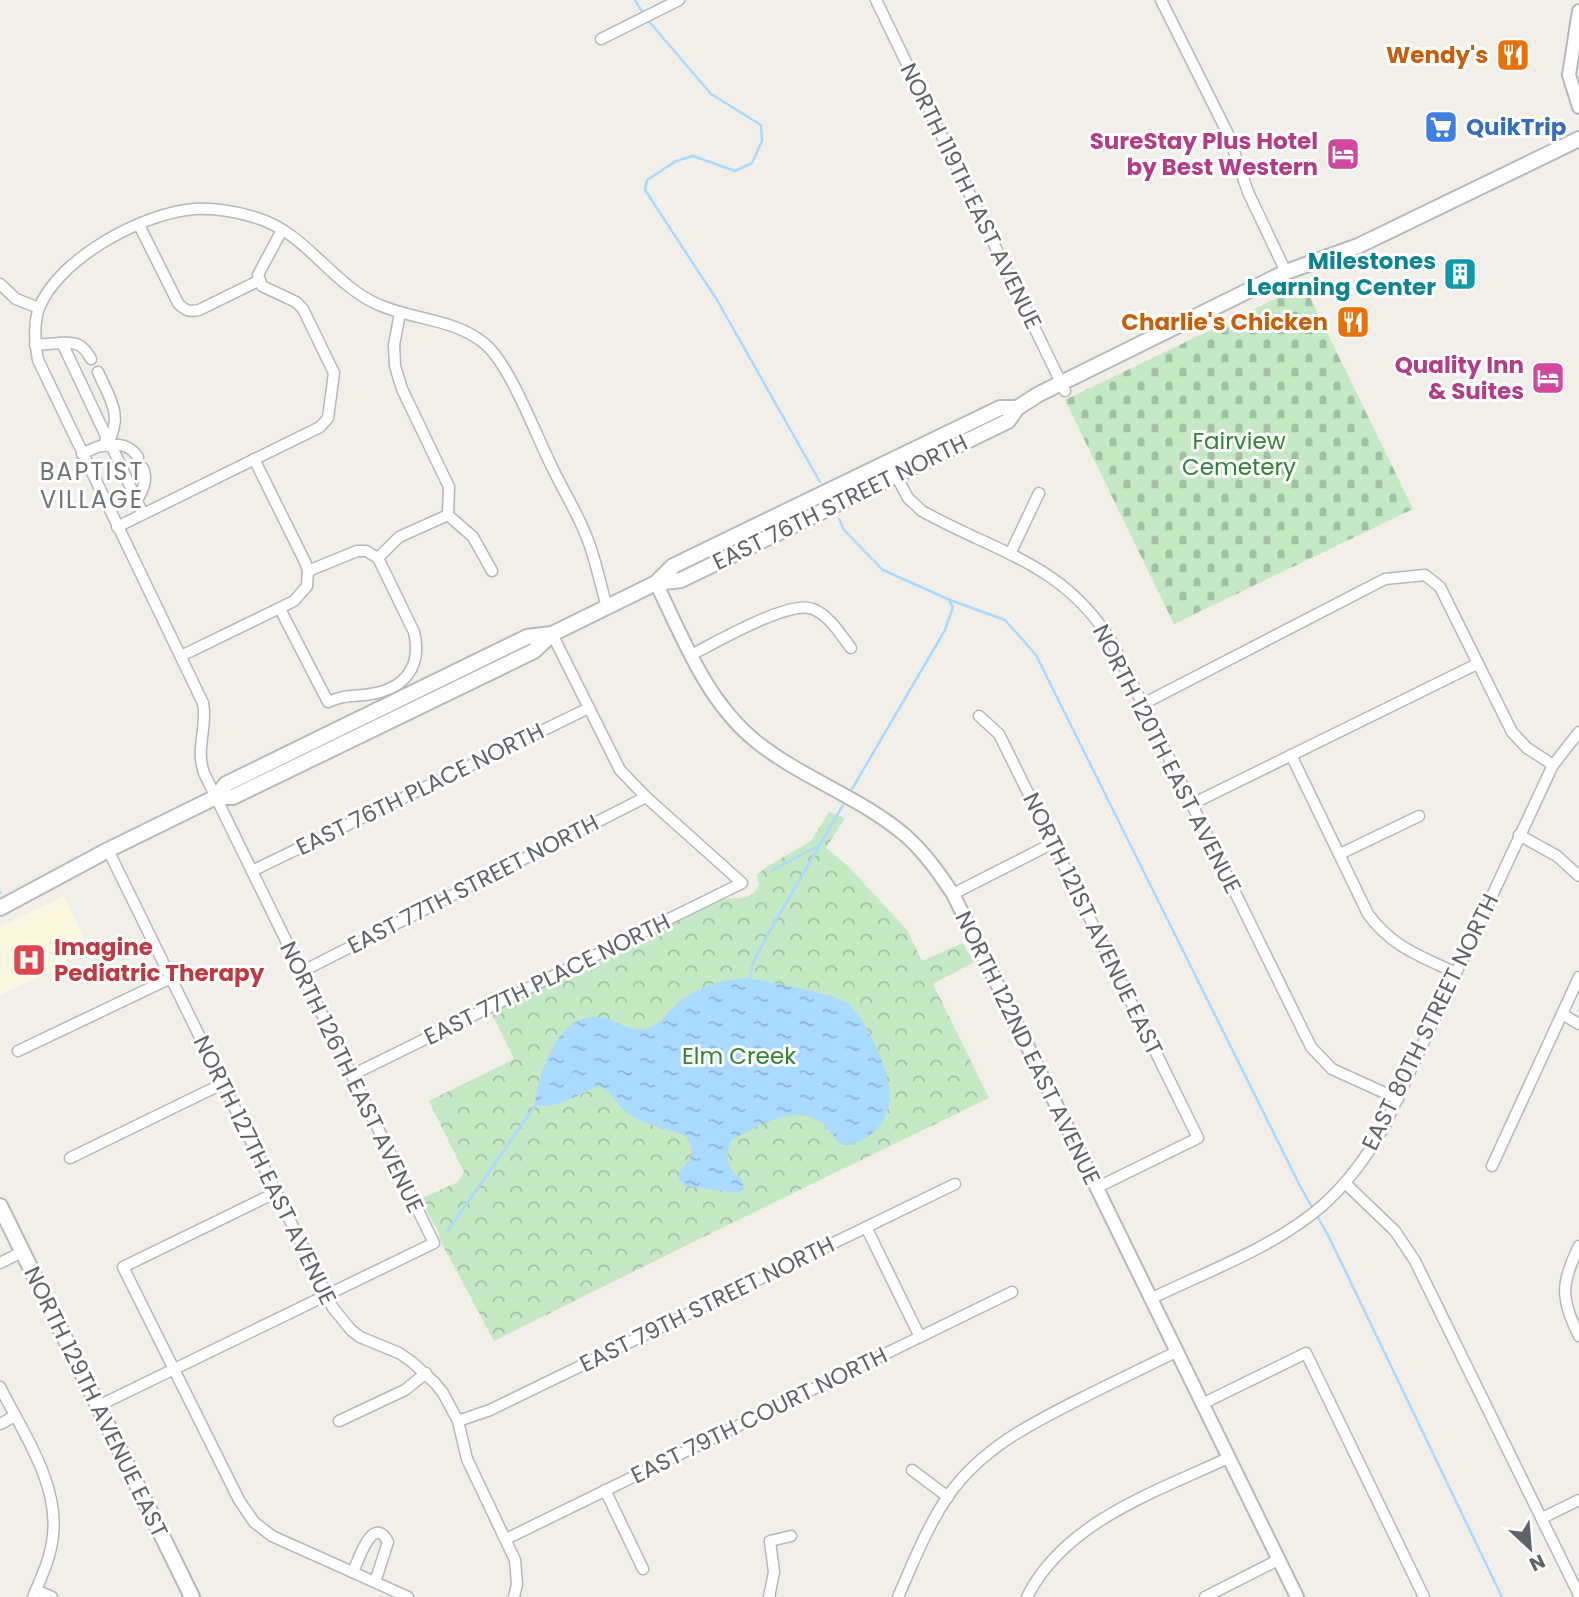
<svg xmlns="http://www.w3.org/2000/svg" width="1579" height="1597" viewBox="0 0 1579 1597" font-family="Poppins,sans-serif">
  <defs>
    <pattern id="cemetery-stones" width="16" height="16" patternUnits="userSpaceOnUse" patternTransform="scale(1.75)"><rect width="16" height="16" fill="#c5e8c5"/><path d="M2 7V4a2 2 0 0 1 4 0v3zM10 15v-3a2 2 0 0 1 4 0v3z" fill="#a3c0a4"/></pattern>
    <pattern id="park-crowns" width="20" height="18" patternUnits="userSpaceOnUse" patternTransform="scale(1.75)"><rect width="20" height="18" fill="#c5e8c5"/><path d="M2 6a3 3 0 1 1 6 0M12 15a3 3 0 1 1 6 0" fill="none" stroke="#a3c0a4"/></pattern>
    <pattern id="water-ripples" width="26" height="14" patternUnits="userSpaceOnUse" patternTransform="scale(1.75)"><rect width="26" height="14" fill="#aadaff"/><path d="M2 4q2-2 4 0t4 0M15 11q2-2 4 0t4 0" fill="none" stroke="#8eb4d2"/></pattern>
  </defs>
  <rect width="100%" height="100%" fill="#f1efe8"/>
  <polygon fill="#fef7e0" points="64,896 90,952 0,995 0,927"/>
  <polygon fill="url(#cemetery-stones)" points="1304,285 1413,509 1174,624 1065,400"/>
  <path fill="url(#park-crowns)" d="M829 812 845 818 826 848 849 867 907 930 922 961 963 943 974 962 933 984 989 1098 701 1238 494 1341 440 1240 439 1233 420 1199 458 1182 464 1172 429 1101 514 1059 491 1012 721 900C736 896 753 902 759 884L757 875 768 866 811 841Z"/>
  <path fill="url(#water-ripples)" d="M747 978C763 980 836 995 846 1002 859 1012 866 1027 873 1041 887 1070 903 1109 871 1134 862 1141 854 1145 842 1145 833 1138 829 1127 819 1121 790 1104 757 1128 731 1140 725 1157 727 1170 742 1179L744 1189 738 1193 685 1186 679 1180V1172C692 1157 697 1155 686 1136 669 1129 649 1126 633 1117 619 1109 613 1093 600 1086 584 1092 550 1112 535 1104 538 1074 558 1013 598 1017 615 1018 632 1035 650 1028 659 1024 670 1010 678 1003 696 987 724 979 747 978Z"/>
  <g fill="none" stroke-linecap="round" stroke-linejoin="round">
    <g stroke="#aadaff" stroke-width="2.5">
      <polyline points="635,0 643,13"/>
      <polyline points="647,19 711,94 761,125 762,141 752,163 735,171 693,156 676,161 647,180 645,190 717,300 820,482"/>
      <polyline points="839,519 844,530 883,570 950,600 1005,620 1036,655 1300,1186 1329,1237 1502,1597"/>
      <polyline points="852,789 945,630 953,607 950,602"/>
      <polyline points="771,871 818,846"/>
      <polyline points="0,892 0,893"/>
      <polyline points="749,981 753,963 767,936 843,805"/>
      <polyline points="447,1232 537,1103"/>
    </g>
    <defs>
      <g id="minor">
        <polyline points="876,0 1065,391"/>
        <polyline points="1161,0 1228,134 1248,192 1286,272"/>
        <polyline points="601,39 679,0"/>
        <path d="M139 225 178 303C185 311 190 312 199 310L260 280"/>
        <polyline points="0,284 16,299 39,308"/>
        <polyline points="400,313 394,345 395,366 402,389 449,487 448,515 473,537 492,571"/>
        <path d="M60 343C76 342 83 344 91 359"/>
        <path d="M35 345 60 343 64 347 106 436 105 445C119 444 129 444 138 457"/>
        <path d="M98 372C110 399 124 416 107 444"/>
        <path d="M82 454C93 449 101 443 112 447L143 514"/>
        <polyline points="254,459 306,564 308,571"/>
        <path d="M893 470 908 498 922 511C999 554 1064 563 1113 644L1311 1047 1332 1069 1398 1099"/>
        <path d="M137 500C143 490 148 480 143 468"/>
        <polyline points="117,527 320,427 328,418 334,373 303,309 296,302 262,286 258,275 282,230"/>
        <polyline points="1010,554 1039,493"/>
        <path d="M280 609 328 702C345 694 354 697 371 694 406 688 422 666 414 632L378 558"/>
        <path d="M691 655C715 643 790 599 813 609 830 616 840 634 851 648"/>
        <polyline points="181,656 294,601 307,586 308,571 357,551 366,551 378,558 399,537 448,515"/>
        <polyline points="1143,704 1385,579 1425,575 1440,587 1512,732 1527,748 1553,765"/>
        <polyline points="979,716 999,734 1198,1138 1096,1188"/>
        <path d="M1291 755 1368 914C1392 947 1420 956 1456 973"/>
        <polyline points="1192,804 1477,664"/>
        <polyline points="1519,835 1557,856 1579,876"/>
        <polyline points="108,850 333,1308 351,1330 360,1337 399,1353 412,1362 435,1383 443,1393 458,1421 467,1459 515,1560 517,1584 514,1597"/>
        <polyline points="1340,854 1419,816"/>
        <polyline points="252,871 589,708"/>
        <polyline points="953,894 1053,843"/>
        <polyline points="301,972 646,797"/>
        <polyline points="1562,1014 1579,1024"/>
        <polyline points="18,1051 171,978"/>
        <polyline points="352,1075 742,883 646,797 620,770 552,634"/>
        <polyline points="70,1158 222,1084"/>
        <polyline points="1492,1166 1579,977"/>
        <polyline points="1345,1183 1395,1231 1415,1261 1579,1595"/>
        <polyline points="275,1193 123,1267 239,1500 254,1522 272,1536 408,1597"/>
        <polyline points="866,1227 920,1337"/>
        <path d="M1579 1246C1561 1284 1560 1298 1579 1336"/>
        <polyline points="0,1263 22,1252"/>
        <path d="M1150 1299C1208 1271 1273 1248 1322 1206 1348 1183 1368 1155 1385 1125L1553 765 1579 732"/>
        <path d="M0 1387C22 1431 59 1483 53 1535 51 1557 42 1576 33 1597"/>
        <polyline points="1202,1404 1306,1353 1424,1597"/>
        <path d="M98 1406 434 1243 204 773C195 748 208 727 203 703L38 360C35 343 33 325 39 308 59 258 143 213 194 209 215 208 238 212 257 218 306 233 331 283 377 304 412 320 454 318 485 344 510 365 535 433 551 465 563 491 581 518 590 546 597 566 601 587 607 607"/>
        <polyline points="339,1421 405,1390 426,1373"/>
        <polyline points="458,1421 490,1410 955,1184"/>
        <polyline points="0,1424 15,1416"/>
        <polyline points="912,1470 948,1497"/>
        <polyline points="605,1490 643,1569"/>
        <polyline points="1542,1518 1579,1500"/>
        <polyline points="506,1539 1012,1292"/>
        <path d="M353 1572C358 1561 373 1513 388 1542L375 1582"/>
        <polyline points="36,1590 52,1597"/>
        <polyline points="769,1597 774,1572 770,1541 791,1536"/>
        <path d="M898 1597C913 1563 927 1527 948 1496 983 1446 1036 1421 1090 1394 1118 1380 1147 1366 1176 1352"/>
        <path d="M1027 1597C1065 1521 1156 1492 1228 1458"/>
        <polyline points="1205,1597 1278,1560"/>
      </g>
      <g id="tertiary">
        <polyline points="1579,11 1569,75 1579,107"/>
        <path d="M656 583C684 640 707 703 758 743 804 779 862 798 906 836 925 853 939 873 953 894L1297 1597"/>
      </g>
      <g id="secondary">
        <polyline points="656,583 673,566 1000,408 1017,408"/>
        <polyline points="216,797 233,797 534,651 552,634 607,607 656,583 681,580 1008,421 1017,408 1039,394 1286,272 1358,246 1579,139"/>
        <polyline points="0,908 108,850 216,797 226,784 527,637 552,634"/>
        <polyline points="0,1206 192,1597"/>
      </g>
    </defs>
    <use href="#minor" stroke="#b5b8bc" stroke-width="13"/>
    <use href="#tertiary" stroke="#b5b8bc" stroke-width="16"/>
    <use href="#secondary" stroke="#b6babf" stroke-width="18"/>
    <use href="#minor" stroke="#fff" stroke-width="10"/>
    <use href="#tertiary" stroke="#fff" stroke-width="12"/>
    <use href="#secondary" stroke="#fff" stroke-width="14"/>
  </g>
  <defs>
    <symbol id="restaurant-square" viewBox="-11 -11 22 22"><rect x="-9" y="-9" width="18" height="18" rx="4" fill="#e8710a" stroke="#fff"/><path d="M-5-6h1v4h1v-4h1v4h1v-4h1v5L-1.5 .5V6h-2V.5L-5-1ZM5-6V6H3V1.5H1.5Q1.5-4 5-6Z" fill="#fff"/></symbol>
    <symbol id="supermarket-square" viewBox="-11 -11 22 22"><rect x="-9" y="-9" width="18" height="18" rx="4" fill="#3f7fe0" stroke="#fff"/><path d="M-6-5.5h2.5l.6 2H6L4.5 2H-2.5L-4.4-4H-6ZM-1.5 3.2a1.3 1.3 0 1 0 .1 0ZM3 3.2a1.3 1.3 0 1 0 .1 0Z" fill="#fff"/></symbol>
    <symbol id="hotel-square" viewBox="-11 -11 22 22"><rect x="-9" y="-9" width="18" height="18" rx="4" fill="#d1479c" stroke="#fff"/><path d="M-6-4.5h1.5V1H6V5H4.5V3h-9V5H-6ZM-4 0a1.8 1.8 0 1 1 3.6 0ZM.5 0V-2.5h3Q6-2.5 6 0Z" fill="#fff"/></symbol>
    <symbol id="building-square" viewBox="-11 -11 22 22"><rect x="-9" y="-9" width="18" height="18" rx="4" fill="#0f9aa8" stroke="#fff"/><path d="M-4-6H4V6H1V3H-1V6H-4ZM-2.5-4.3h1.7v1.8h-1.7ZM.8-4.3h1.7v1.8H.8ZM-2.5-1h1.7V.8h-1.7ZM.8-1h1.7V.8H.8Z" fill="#fff"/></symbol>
    <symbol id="hospital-square" viewBox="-11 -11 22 22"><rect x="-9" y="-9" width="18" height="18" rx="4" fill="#e0444e" stroke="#fff"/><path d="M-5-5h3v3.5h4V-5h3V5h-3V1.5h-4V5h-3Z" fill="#fff"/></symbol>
  </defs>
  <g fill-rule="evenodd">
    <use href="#restaurant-square" x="1494" y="36" width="38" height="38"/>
    <use href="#supermarket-square" x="1422" y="108" width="38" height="38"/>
    <use href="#hotel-square" x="1324" y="135" width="38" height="38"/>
    <use href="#building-square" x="1441" y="255" width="38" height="38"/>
    <use href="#restaurant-square" x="1334" y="303" width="38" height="38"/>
    <use href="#hotel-square" x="1529" y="359" width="38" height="38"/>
    <use href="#hospital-square" x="10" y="941" width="38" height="38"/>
  </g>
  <g text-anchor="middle" stroke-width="6" stroke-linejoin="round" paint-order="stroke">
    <g font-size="23" font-weight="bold" fill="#c56008" stroke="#fff" text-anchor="end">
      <text x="1488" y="63">Wendy's</text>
      <text x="1328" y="330">Charlie's Chicken</text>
    </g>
    <g font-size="23" font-weight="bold" fill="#366cbe" stroke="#fff" text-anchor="start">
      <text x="1466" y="135">QuikTrip</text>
    </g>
    <g font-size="23" font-weight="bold" fill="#b23c85" stroke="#fff" text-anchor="end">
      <text x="1318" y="149">SureStay Plus Hotel<tspan x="1318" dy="26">by Best Western</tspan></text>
      <text x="1524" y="373">Quality Inn<tspan x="1524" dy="26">&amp; Suites</tspan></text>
    </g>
    <g font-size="23" fill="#5f6368" stroke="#fff">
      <text transform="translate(971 196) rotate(64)" y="8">NORTH 119TH EAST AVENUE</text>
      <text transform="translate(840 502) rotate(-26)" y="8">EAST 76TH STREET NORTH</text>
      <text transform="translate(1167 759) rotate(63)" y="8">NORTH 120TH EAST AVENUE</text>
      <text transform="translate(420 789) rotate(-26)" y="8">EAST 76TH PLACE NORTH</text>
      <text transform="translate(473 884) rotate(-27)" y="8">EAST 77TH STREET NORTH</text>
      <text transform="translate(1093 924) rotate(64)" y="8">NORTH 121ST AVENUE EAST</text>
      <text transform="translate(547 979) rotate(-26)" y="8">EAST 77TH PLACE NORTH</text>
      <text transform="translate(1430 1022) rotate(-64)" y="8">EAST 80TH STREET NORTH</text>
      <text transform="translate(1028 1048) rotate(64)" y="8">NORTH 122ND EAST AVENUE</text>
      <text transform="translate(352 1077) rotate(64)" y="8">NORTH 126TH EAST AVENUE</text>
      <text transform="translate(265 1170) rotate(64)" y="8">NORTH 127TH EAST AVENUE</text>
      <text transform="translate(707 1304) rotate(-26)" y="8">EAST 79TH STREET NORTH</text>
      <text transform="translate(96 1402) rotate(64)" y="8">NORTH 129TH AVENUE EAST</text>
      <text transform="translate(759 1415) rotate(-26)" y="8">EAST 79TH COURT NORTH</text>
    </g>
    <g font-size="23" font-weight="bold" fill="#0d838f" stroke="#fff" text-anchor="end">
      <text x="1436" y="269">Milestones<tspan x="1436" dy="26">Learning Center</tspan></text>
    </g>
    <g font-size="23" fill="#348238" stroke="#fff">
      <text x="1239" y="449">Fairview<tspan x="1239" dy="26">Cemetery</tspan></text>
      <text x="739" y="1064">Elm Creek</text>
    </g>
    <g font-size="23" font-weight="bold" fill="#be3a42" stroke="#fff" text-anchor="start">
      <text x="54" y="955">Imagine<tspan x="54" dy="26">Pediatric Therapy</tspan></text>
    </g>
    <g font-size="24" letter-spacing="2" fill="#70757a" stroke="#fff">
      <text x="92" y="480">BAPTIST<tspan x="92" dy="28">VILLAGE</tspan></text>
    </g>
  </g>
  <g transform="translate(1530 1548) rotate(154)" stroke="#ffffff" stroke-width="5" paint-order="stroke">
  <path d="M0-5L12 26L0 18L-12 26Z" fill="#5f6368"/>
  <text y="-10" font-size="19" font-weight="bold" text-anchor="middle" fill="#5f6368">N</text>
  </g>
</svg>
